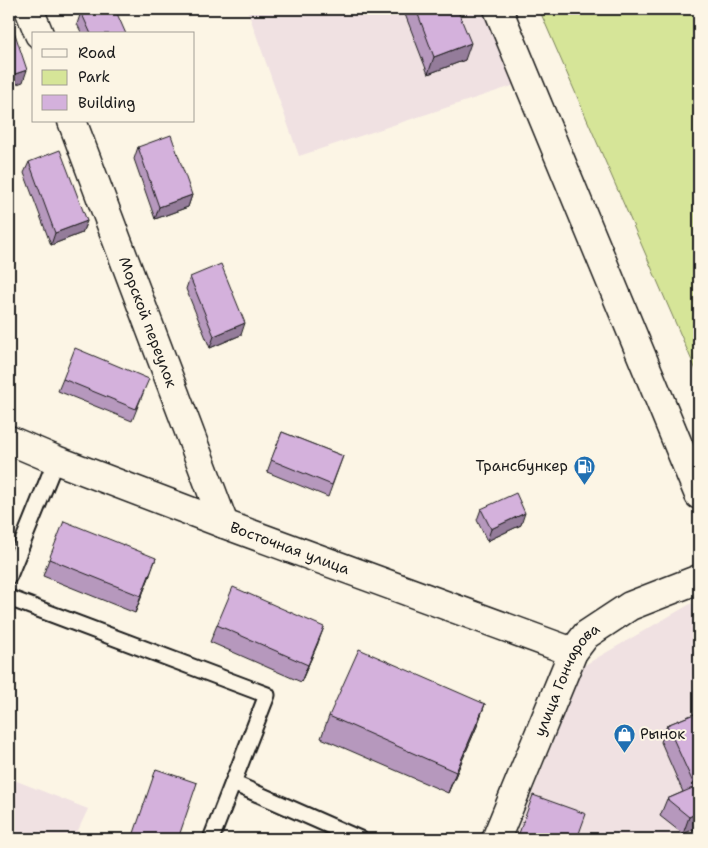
<svg xmlns="http://www.w3.org/2000/svg" width="708" height="848" viewBox="0 0 708 848" font-family="'Shantell Sans',sans-serif">
  <rect width="100%" height="100%" fill="#fcf5e5"/>
  <filter id="ink" filterUnits="userSpaceOnUse"><feTurbulence type="fractalNoise" baseFrequency=".02" numOctaves="2"/><feDisplacementMap in="SourceGraphic" scale="10" xChannelSelector="R" yChannelSelector="G"/><feConvolveMatrix kernelMatrix="1 2 1 2 8 2 1 2 1" color-interpolation-filters="sRGB"/></filter>
  <g filter="url(#ink)">
    <g fill="#f0e1e2">
      <polygon points="247,9 492,9 524,82 299,156"/>
      <polygon points="692,603 699,622 699,839 514,839 583,666"/>
      <polygon points="9,778 88,809 74,839 9,839"/>
    </g>
    <polygon fill="#d6e598" stroke="#79805a" points="539,9 699,9 699,377"/>
    <g fill="none" stroke-linecap="round" stroke-linejoin="round">
      <defs>
        <g id="service">
          <polyline points="9,576 56,460"/>
          <polyline points="9,598 267,695 211,839"/>
          <polyline points="233,783 360,839"/>
        </g>
        <g id="minor">
          <polyline points="29,9 39,34"/>
          <path id="s1" d="M72 121 224 524"/>
          <path id="s2" d="M9 440 56 460 224 524 573 652"/>
          <path id="s3" d="M496 839 573 652 586 635 630 606 699 579"/>
        </g>
        <polyline id="secondary" points="498,9 699,495"/>
      </defs>
      <use href="#service" stroke="#1c1c1c" stroke-width="19"/>
      <use href="#minor" stroke="#1c1c1c" stroke-width="31"/>
      <use href="#secondary" stroke="#1c1c1c" stroke-width="31"/>
      <use href="#service" stroke="#fcf5e5" stroke-width="15"/>
      <use href="#minor" stroke="#fcf5e5" stroke-width="28"/>
      <use href="#secondary" stroke="#fcf5e5" stroke-width="28"/>
    </g>
    <g fill="#b698bd" stroke="#1c1c1c">
      <polygon points="403,9 457,9 465,60 428,74"/>
      <polygon points="81,12 126,34 82,34 77,24"/>
      <polygon points="138,147 192,195 188,207 155,219 134,159"/>
      <polygon points="29,162 87,221 82,233 51,245 24,173"/>
      <polygon points="190,277 241,335 210,348 186,289"/>
      <polygon points="63,379 144,391 132,421 58,391"/>
      <polygon points="282,432 343,456 328,497 267,472"/>
      <polygon points="481,509 521,525 487,541 477,520"/>
      <polygon points="49,559 150,575 135,613 43,576"/>
      <polygon points="217,625 318,643 301,682 210,642"/>
      <polygon points="485,704 477,726 448,793 321,738 329,716"/>
      <polygon points="699,712 699,827 683,834 660,816 667,799 683,792 661,742 667,725"/>
    </g>
    <g fill="#947c9a" stroke="#1c1c1c">
      <polygon points="471,43 465,60 428,74 434,57"/>
      <polygon points="27,70 23,82 9,87 9,76"/>
      <polygon points="192,195 188,207 155,219 159,207"/>
      <polygon points="87,221 82,233 51,245 55,233"/>
      <polygon points="245,323 241,335 210,348 214,336"/>
      <polygon points="525,513 521,525 487,541 491,529"/>
      <polygon points="156,558 150,575 135,613 141,596"/>
      <polygon points="324,627 318,643 301,682 308,665"/>
      <polygon points="485,704 477,726 448,793 456,772"/>
      <polygon points="699,812 699,827 683,834 689,817"/>
    </g>
    <g fill="#d4b1dc" stroke="#1c1c1c">
      <polygon points="88,9 115,9 126,34 91,34 81,12"/>
      <polygon points="416,9 457,9 471,43 434,57"/>
      <polygon points="9,16 27,70 9,76"/>
      <polygon points="171,135 192,195 159,207 138,147"/>
      <polygon points="60,150 87,221 55,233 29,162"/>
      <polygon points="221,264 245,323 214,336 190,277"/>
      <polygon points="75,348 149,379 136,409 63,379"/>
      <polygon points="282,432 343,456 332,485 271,460"/>
      <polygon points="516,493 525,513 491,529 481,509"/>
      <polygon points="64,521 156,558 141,596 49,559"/>
      <polygon points="233,587 324,627 308,665 217,625"/>
      <polygon points="359,649 485,704 456,772 329,716"/>
      <polygon points="699,712 699,812 689,817 667,799 695,787 667,725"/>
      <polygon points="156,769 197,783 178,839 132,839"/>
      <polygon points="533,795 586,814 577,839 517,839"/>
    </g>
  </g>
  <defs>
    <symbol id="fuel-pin" viewBox="-11 -11 22 30"><path d="M0 17L-7.5 6A9.5 9.5 0 1 1 7.5 6Z" fill="#1f6fb2" stroke="#fcf5e5"/><path d="M-5.5-6h7V0h2V4h1.3V-2.5L3-4.5l.8-.8L6-3V5H2.5V1h-1V6h-7ZM-4.2-4.7v3.2H.2V-4.7Z" fill="#fff"/></symbol>
    <symbol id="shop-pin" viewBox="-11 -11 22 30"><path d="M0 17L-7.5 6A9.5 9.5 0 1 1 7.5 6Z" fill="#1f6fb2" stroke="#fcf5e5"/><path d="M-5-2.5h2.3a2.7 3.5 0 0 1 5.4 0H5L5.5 6h-11ZM-1.5-2.5h3a1.5 2.3 0 0 0-3 0Z" fill="#fff"/></symbol>
  </defs>
  <g fill-rule="evenodd">
    <use href="#fuel-pin" x="572" y="454" width="25" height="34"/>
    <use href="#shop-pin" x="612" y="722" width="25" height="34"/>
  </g>
  <g text-anchor="middle" stroke-width="4" stroke-linejoin="round" paint-order="stroke">
    <g font-size="15" fill="#1c1c1c" stroke="#fcf5e5">
      <text dy="5" stroke="none"><textPath href="#s1" startOffset="215">Морской переулок</textPath></text>
      <text dy="5" stroke="none"><textPath href="#s2" startOffset="301">Восточная улица</textPath></text>
      <text dy="5" stroke="none"><textPath href="#s3" startOffset="175">улица Гончарова</textPath></text>
    </g>
    <g font-size="15" fill="#1c1c1c" stroke="#fcf5e5" text-anchor="end">
      <text x="568" y="471">Трансбункер</text>
      <text x="640" y="739" text-anchor="start">Рынок</text>
    </g>
  </g>
  <rect width="708" height="848" fill="none" stroke="#fcf5e5" stroke-width="30"/>
  <rect x="15" y="15" width="678" height="818" fill="none" stroke="#1c1c1c" stroke-width="2" filter="url(#ink)"/>
  <rect x="32" y="32" width="162" height="90" fill="#fcf5e5" stroke="#a29e95"/>
  <rect x="42" y="49" width="25" height="8" fill="#fcf5e5" stroke="#a29e95"/>
  <text x="78" y="58" font-size="15" fill="#1c1c1c">Road</text>
  <rect x="42" y="70" width="25" height="15" fill="#d6e598" stroke="#a29e95"/>
  <text x="78" y="82" font-size="15" fill="#1c1c1c">Park</text>
  <rect x="42" y="95" width="25" height="15" fill="#d4b1dc" stroke="#a29e95"/>
  <text x="78" y="108" font-size="15" fill="#1c1c1c">Building</text>
</svg>
